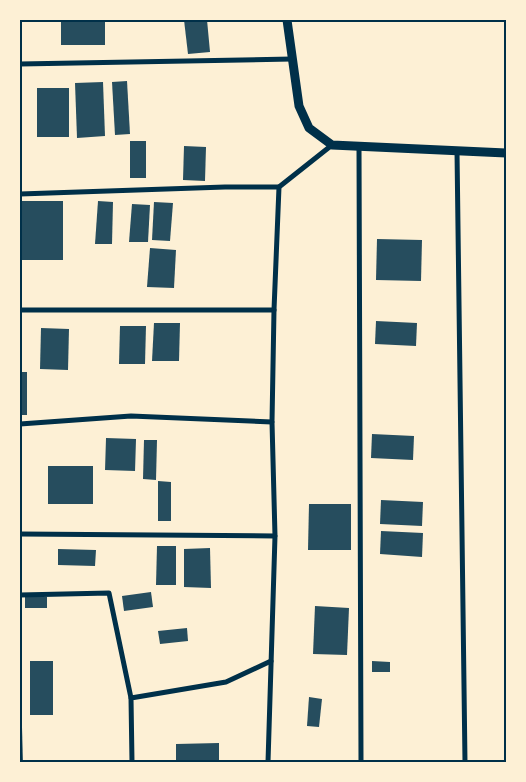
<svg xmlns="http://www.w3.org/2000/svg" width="526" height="782" viewBox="0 0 526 782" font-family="Rubik,sans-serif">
  <rect width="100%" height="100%" fill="#fdf0d5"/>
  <g fill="#264d5e">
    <rect x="61" y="20" width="44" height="25"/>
    <polygon points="184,20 207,20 210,52 188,54"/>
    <polygon points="127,81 130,134 115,135 112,82"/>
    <polygon points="103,82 105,136 77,138 75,83"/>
    <rect x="37" y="88" width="32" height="49"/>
    <rect x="130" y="141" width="16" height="37"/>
    <polygon points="184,146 206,147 205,181 183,180"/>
    <rect x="20" y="201" width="43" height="59"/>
    <polygon points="98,201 113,202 112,244 95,244"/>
    <polygon points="154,202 173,203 170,241 152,240"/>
    <polygon points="132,204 150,205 148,242 129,242"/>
    <polygon points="377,239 422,240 421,281 376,280"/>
    <polygon points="150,248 176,250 174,288 147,287"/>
    <polygon points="376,321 417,323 416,346 375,344"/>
    <polygon points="154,323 180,323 179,361 152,361"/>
    <polygon points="120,326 146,326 145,364 119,364"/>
    <polygon points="41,328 69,329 68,370 40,369"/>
    <rect x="20" y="372" width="7" height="43"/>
    <polygon points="372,434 414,436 413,460 371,458"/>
    <polygon points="106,438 136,439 135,471 105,470"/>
    <polygon points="144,440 157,440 156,480 143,479"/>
    <rect x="48" y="466" width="45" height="38"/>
    <polygon points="158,481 171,482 171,521 158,521"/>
    <polygon points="381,500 423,502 422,526 380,524"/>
    <polygon points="309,504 351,504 351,550 308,550"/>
    <polygon points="381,531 423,533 422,557 380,554"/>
    <polygon points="157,546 176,546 176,585 156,585"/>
    <polygon points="210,548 211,588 184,587 184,549"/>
    <polygon points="58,549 96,550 95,566 58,565"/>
    <polygon points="151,592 153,607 124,611 122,596"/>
    <polygon points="25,596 47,597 47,608 25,608"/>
    <polygon points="315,606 349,608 347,655 313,654"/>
    <polygon points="187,628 188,641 160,644 158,631"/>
    <rect x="30" y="661" width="23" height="54"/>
    <polygon points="372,661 390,662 390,672 372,672"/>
    <polygon points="309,697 322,699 319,727 307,726"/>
    <polygon points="20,727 22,727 23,762 20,762"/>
    <polygon points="219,743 219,762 176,762 176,744"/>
  </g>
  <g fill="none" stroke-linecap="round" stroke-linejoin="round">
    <g stroke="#003049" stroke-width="5">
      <polyline points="20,64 292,59"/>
      <polyline points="359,147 361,762"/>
      <polyline points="457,151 465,762"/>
      <polyline points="20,194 225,187 279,187"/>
      <polyline points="20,310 274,310"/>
      <polyline points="20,424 131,416 272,422"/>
      <polyline points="20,534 275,536"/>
      <polyline points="20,595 109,593 131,698"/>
      <polyline points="132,762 131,698 226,682 271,661"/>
      <polyline points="268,762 275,536 272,422 274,310 279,187 332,145"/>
    </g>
    <polyline stroke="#003049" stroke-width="9" points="287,20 299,106 309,128 332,145 506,153"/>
  </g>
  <rect width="526" height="782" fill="none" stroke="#fdf0d5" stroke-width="42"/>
  <rect x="21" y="21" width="484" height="740" fill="none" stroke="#003049" stroke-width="2"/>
</svg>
